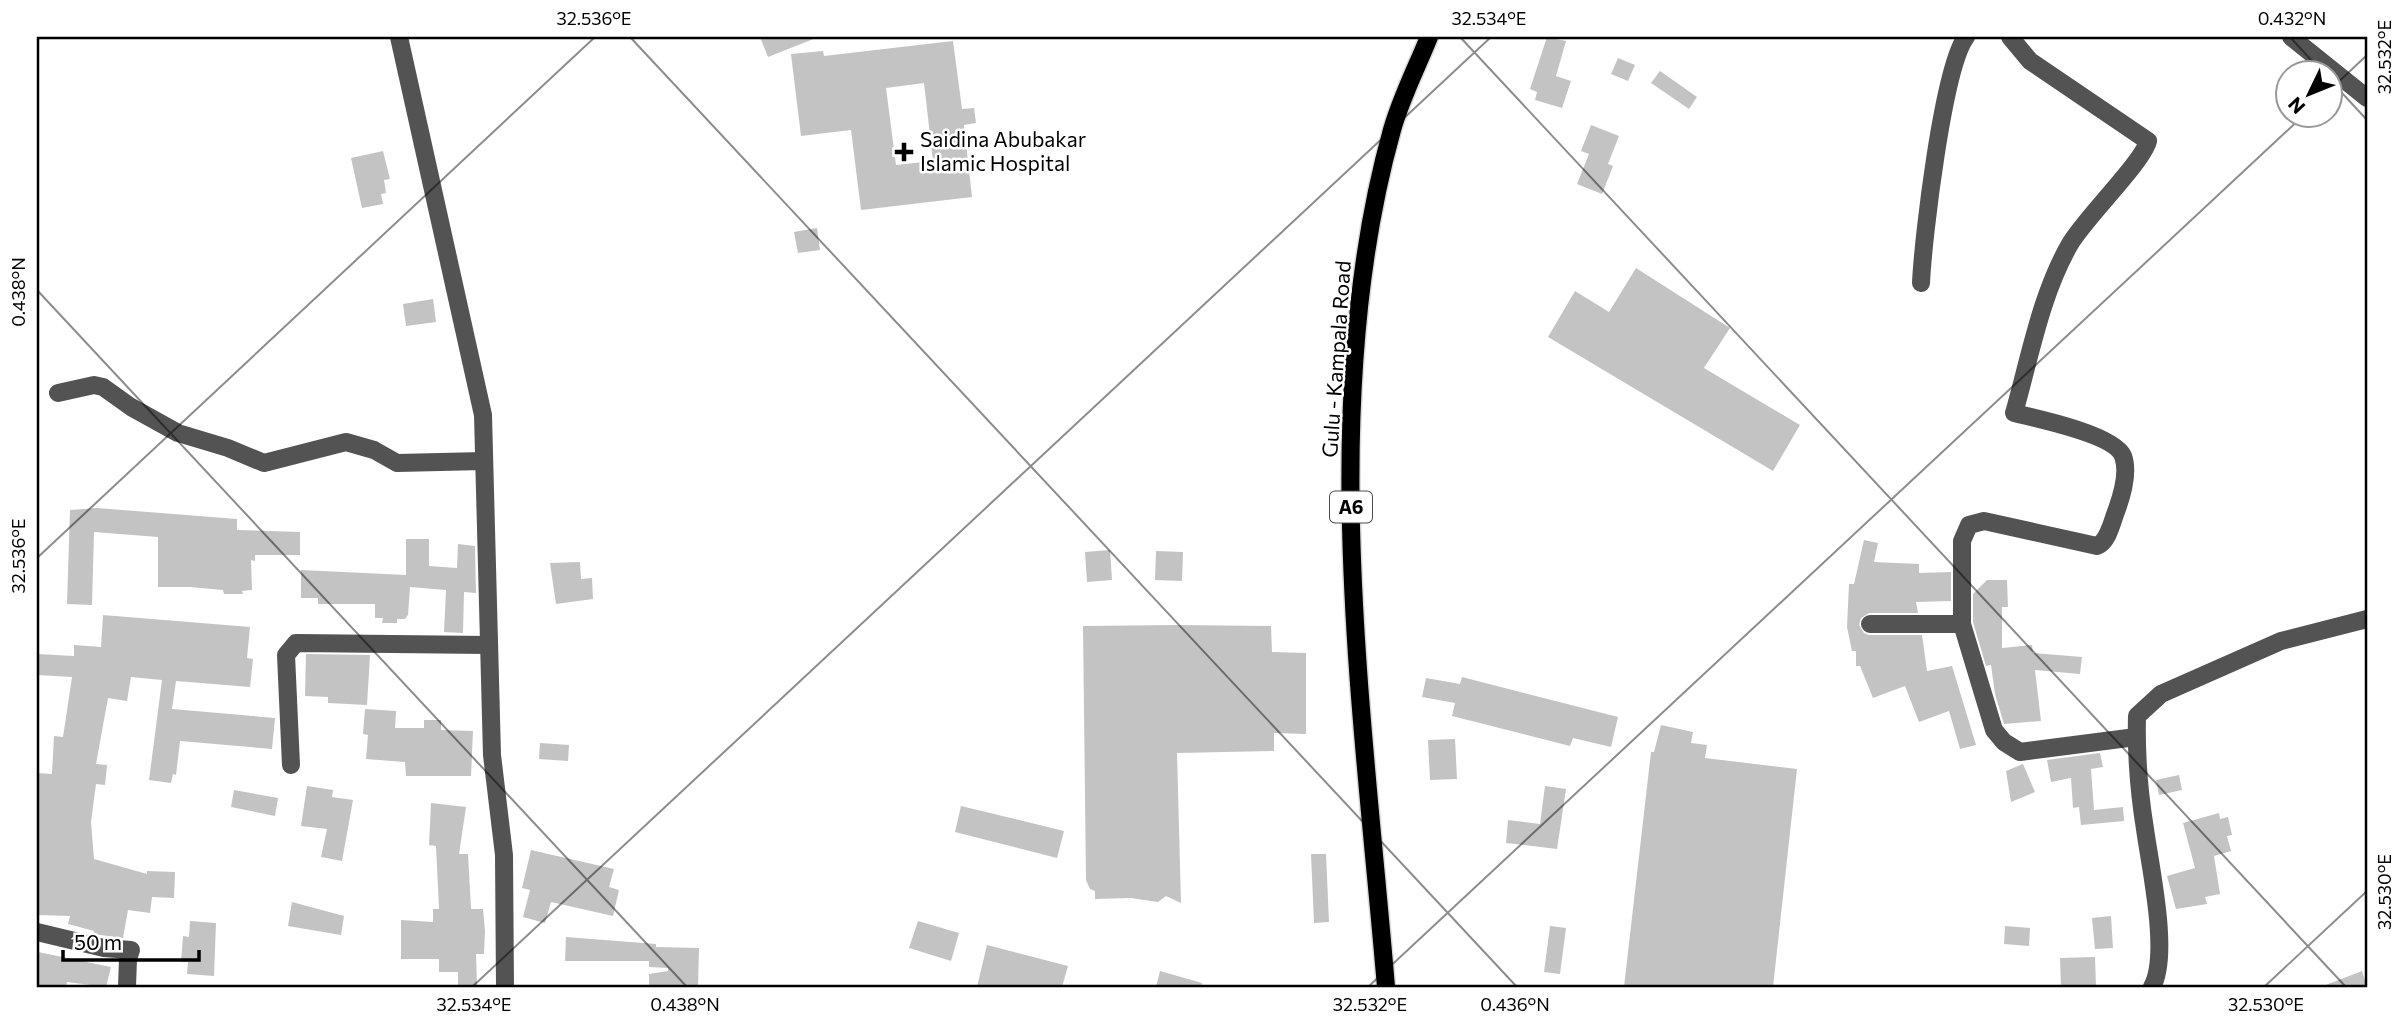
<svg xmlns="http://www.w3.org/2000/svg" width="2404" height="1024" viewBox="0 0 2404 1024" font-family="Commissioner,sans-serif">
  <rect width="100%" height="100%" fill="#fff"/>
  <g fill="#c3c3c3" fill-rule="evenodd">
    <polygon points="760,37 815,37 816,38 768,57"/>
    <polygon points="1547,37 1566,41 1556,76 1571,81 1562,108 1535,100 1537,92 1530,89"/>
    <path d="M953 41 962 109 974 108 976 123 964 125 972 197 861 210 851 130 801 136 791 54 823 51 824 56ZM924 83 933 161 896 165 886 88Z"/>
    <polygon points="1618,58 1635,65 1628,81 1611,74"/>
    <polygon points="1660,71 1697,97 1689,109 1651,83"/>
    <polygon points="1591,125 1619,136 1608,164 1613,166 1602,194 1577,184 1589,154 1581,151"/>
    <polygon points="383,151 390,179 384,180 386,193 381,194 383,204 362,208 351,158"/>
    <polygon points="817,228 820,250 798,253 794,232"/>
    <polygon points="1636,268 1730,328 1704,368 1800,425 1773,471 1548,337 1575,291 1609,312"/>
    <polygon points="433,299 436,322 406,326 403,304"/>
    <polygon points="97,508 237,519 237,530 300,532 300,555 255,555 255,561 251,560 252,590 242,591 243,594 224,594 223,590 190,587 158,587 158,537 94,532 92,605 67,604 70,510"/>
    <polygon points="406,539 429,539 429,566 457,568 458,544 475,546 476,593 464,592 463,633 444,632 446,590 410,587 408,615 405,619 397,619 397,623 382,623 383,618 375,618 375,604 318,604 318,598 301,598 301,570 406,575"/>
    <polygon points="1864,540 1878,543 1874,562 1919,564 1919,573 1951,572 1951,601 1916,602 1918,613 1869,613 1861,618 1859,625 1864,633 1869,635 1922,635 1927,671 1952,666 1976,745 1960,749 1949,711 1919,722 1905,686 1873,698 1860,666 1856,666 1856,651 1852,651 1847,627 1849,584 1854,584"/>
    <polygon points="1110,550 1112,580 1087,582 1085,552"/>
    <polygon points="1156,551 1183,552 1182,581 1155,580"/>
    <polygon points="580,562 581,579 592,578 593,599 556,604 550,563"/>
    <polygon points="1987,580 2007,580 2008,607 2002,607 2002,648 2032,645 2033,653 2082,657 2080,674 2035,670 2041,721 2004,724 1995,694 1991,665 1986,666 1973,622 1973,594"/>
    <polygon points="103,615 250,627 247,658 253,659 250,687 176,681 172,709 275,718 272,749 180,741 176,775 173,774 171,783 149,780 162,680 131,677 127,701 108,698 96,764 107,765 105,785 96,784 91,822 94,859 147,874 147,871 175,872 174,898 152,897 150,913 128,910 123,938 93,934 94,931 68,924 70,916 37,915 37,773 52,774 54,736 63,737 72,677 37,675 37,654 74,656 74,645 101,647"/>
    <polygon points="1176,625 1271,626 1272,652 1306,653 1306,734 1274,733 1274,751 1177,753 1181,903 1166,896 1158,902 1131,898 1095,899 1095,891 1090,889 1086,880 1083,626"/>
    <polygon points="306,654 370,655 367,705 328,703 328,697 305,696"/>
    <polygon points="1462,677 1618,717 1611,747 1573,738 1570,746 1452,716 1455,703 1422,697 1426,678 1460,684"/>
    <polygon points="365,709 396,711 395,728 424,728 424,720 441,720 441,730 473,731 471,776 406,776 405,762 366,759 368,735 363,734"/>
    <polygon points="1661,725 1693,732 1691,743 1707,745 1705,758 1797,769 1773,987 1624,987 1651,752 1654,752"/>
    <polygon points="1455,739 1457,779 1430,780 1428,740"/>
    <polygon points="540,743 569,745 568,761 539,759"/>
    <polygon points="2100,753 2103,767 2091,769 2094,810 2123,807 2124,821 2081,825 2079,807 2073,808 2071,778 2051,782 2047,760"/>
    <polygon points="2023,764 2035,792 2011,802 2006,771"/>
    <polygon points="2179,775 2182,790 2159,795 2156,780"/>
    <polygon points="307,786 333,790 332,797 353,800 342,861 321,857 327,829 301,826"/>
    <polygon points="1545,786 1566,789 1557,849 1506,843 1508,820 1540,824"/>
    <polygon points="234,790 278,798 275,816 231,807"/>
    <polygon points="431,803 466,807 459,854 468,854 471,909 483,909 485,931 484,954 476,954 477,986 458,986 458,972 439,972 439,959 401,959 401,920 433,922 433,909 439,909 436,846 429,845"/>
    <polygon points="961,806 1064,831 1057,858 955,832"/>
    <polygon points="2219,813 2220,819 2228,817 2232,835 2227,836 2231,851 2214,856 2220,894 2205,897 2207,904 2176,909 2167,876 2195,868 2183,823"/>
    <polygon points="531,850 614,869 609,887 619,890 613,916 551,902 545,923 523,917 530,890 522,888"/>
    <polygon points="1311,854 1326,854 1329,922 1314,923"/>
    <polygon points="292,902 344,916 341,935 288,926"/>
    <polygon points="2111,916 2113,948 2095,949 2092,918"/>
    <polygon points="190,921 216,923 214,976 187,974 188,962 181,962 183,936 189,937"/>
    <polygon points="918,921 959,933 951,961 909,948"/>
    <polygon points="1550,926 1566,928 1560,974 1544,972"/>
    <polygon points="2005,926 2030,928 2029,946 2004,944"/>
    <polygon points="566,937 656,944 656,947 699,948 698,987 649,987 649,974 668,971 668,968 649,967 649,961 565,961"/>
    <polygon points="987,945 1068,966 1062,987 977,987"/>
    <polygon points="38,952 111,967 106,987 67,982 66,987 37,987"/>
    <polygon points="2095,957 2096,987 2061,987 2060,958"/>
    <polygon points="1160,971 1202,983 1201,987 1156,987"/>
    <polygon points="2362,971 2367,987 2323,987 2323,986"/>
  </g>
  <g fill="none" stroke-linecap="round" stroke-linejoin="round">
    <defs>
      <path id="major" d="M1386 987C1363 711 1316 401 1392 130 1401 98 1417 67 1429 37"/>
    </defs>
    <use href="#major" stroke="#dbdbdb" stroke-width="21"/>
    <g stroke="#535353" stroke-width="18">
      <polyline points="399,37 483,415 492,755 504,855 505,987"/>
      <polyline points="2291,37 2367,98"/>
      <path d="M1921 283C1923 239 1943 68 1966 37"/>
      <polyline points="58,393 94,385 103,387 131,407 178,433 228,448 264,463 346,442 374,450 397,463 484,461"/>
      <path d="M1870 624H1962V541L1969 525 1984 521 2097 546C2109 541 2112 521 2117 509 2122 495 2129 472 2123 456 2115 435 2036 418 2014 413 2030 357 2041 294 2070 244 2085 218 2143 162 2148 141L2030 61 2010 37"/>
      <polyline points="1962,624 1994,730 2004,742 2020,752 2136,737"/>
      <polyline points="291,765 286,655 296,643 488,645"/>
      <polyline points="37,932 104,948 131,950 128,959 127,987"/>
      <path d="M2152 987C2170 955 2150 866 2145 829 2139 792 2136 754 2137 716L2161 694 2281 641 2367 619"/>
    </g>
    <use href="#major" stroke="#000" stroke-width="18"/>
  </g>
  <path fill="none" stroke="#000" stroke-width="2" stroke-opacity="0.45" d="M630 37 1517 987M1460 37 2346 987M2290 37 2324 74M2330 80 2367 120M2330 90 2367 55M37 290 687 987M37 558 595 37M472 987 1491 37M1368 987 2303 116M2264 987 2367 891"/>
  <path fill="#000" stroke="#fff" stroke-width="2.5" d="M900.5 141.5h7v7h7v7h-7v7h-7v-7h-7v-7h7z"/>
  <g text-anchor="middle" stroke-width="5" stroke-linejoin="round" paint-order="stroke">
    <rect fill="#fff" stroke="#4c4c4c" stroke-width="2" x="1330" y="491.5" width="42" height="31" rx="5"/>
    <g font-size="19" font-weight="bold" fill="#000">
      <text x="1351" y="514">A6</text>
    </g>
    <g font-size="21" fill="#000" stroke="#fff" text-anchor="start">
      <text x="920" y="147">Saidina Abubakar<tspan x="920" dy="24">Islamic Hospital</tspan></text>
    </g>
    <g font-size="21" fill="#000" stroke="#fff">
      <text transform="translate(1337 359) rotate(-86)" y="7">Gulu - Kampala Road</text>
    </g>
  </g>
  <rect width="2404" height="1024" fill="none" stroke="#ffffff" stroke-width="77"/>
  <g transform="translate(2309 94) rotate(227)"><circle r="33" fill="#ffffff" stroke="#999999" stroke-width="2"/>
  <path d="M0-5L12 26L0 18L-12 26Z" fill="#000000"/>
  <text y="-10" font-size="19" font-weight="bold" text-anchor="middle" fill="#000000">N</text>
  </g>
  <path d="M63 950v10h136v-10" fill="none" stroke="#000000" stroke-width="3.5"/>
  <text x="74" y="950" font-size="21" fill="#000000" stroke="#ffffff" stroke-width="5" paint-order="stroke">50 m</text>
  <rect x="38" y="38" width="2328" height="948" fill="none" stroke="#000" stroke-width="2.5"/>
  <g font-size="18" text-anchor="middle" fill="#000">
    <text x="594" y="25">32.536°E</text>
    <text x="1489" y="25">32.534°E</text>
    <text x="2292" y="25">0.432°N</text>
    <text transform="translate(2385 57) rotate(-90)" y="6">32.532°E</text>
    <text transform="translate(19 292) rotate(-90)" y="6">0.438°N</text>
    <text transform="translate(19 556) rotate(-90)" y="6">32.536°E</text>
    <text transform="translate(2385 892) rotate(-90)" y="6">32.530°E</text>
    <text x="474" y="1011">32.534°E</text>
    <text x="685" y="1011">0.438°N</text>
    <text x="1370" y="1011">32.532°E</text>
    <text x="1515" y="1011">0.436°N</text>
    <text x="2266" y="1011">32.530°E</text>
  </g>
</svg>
